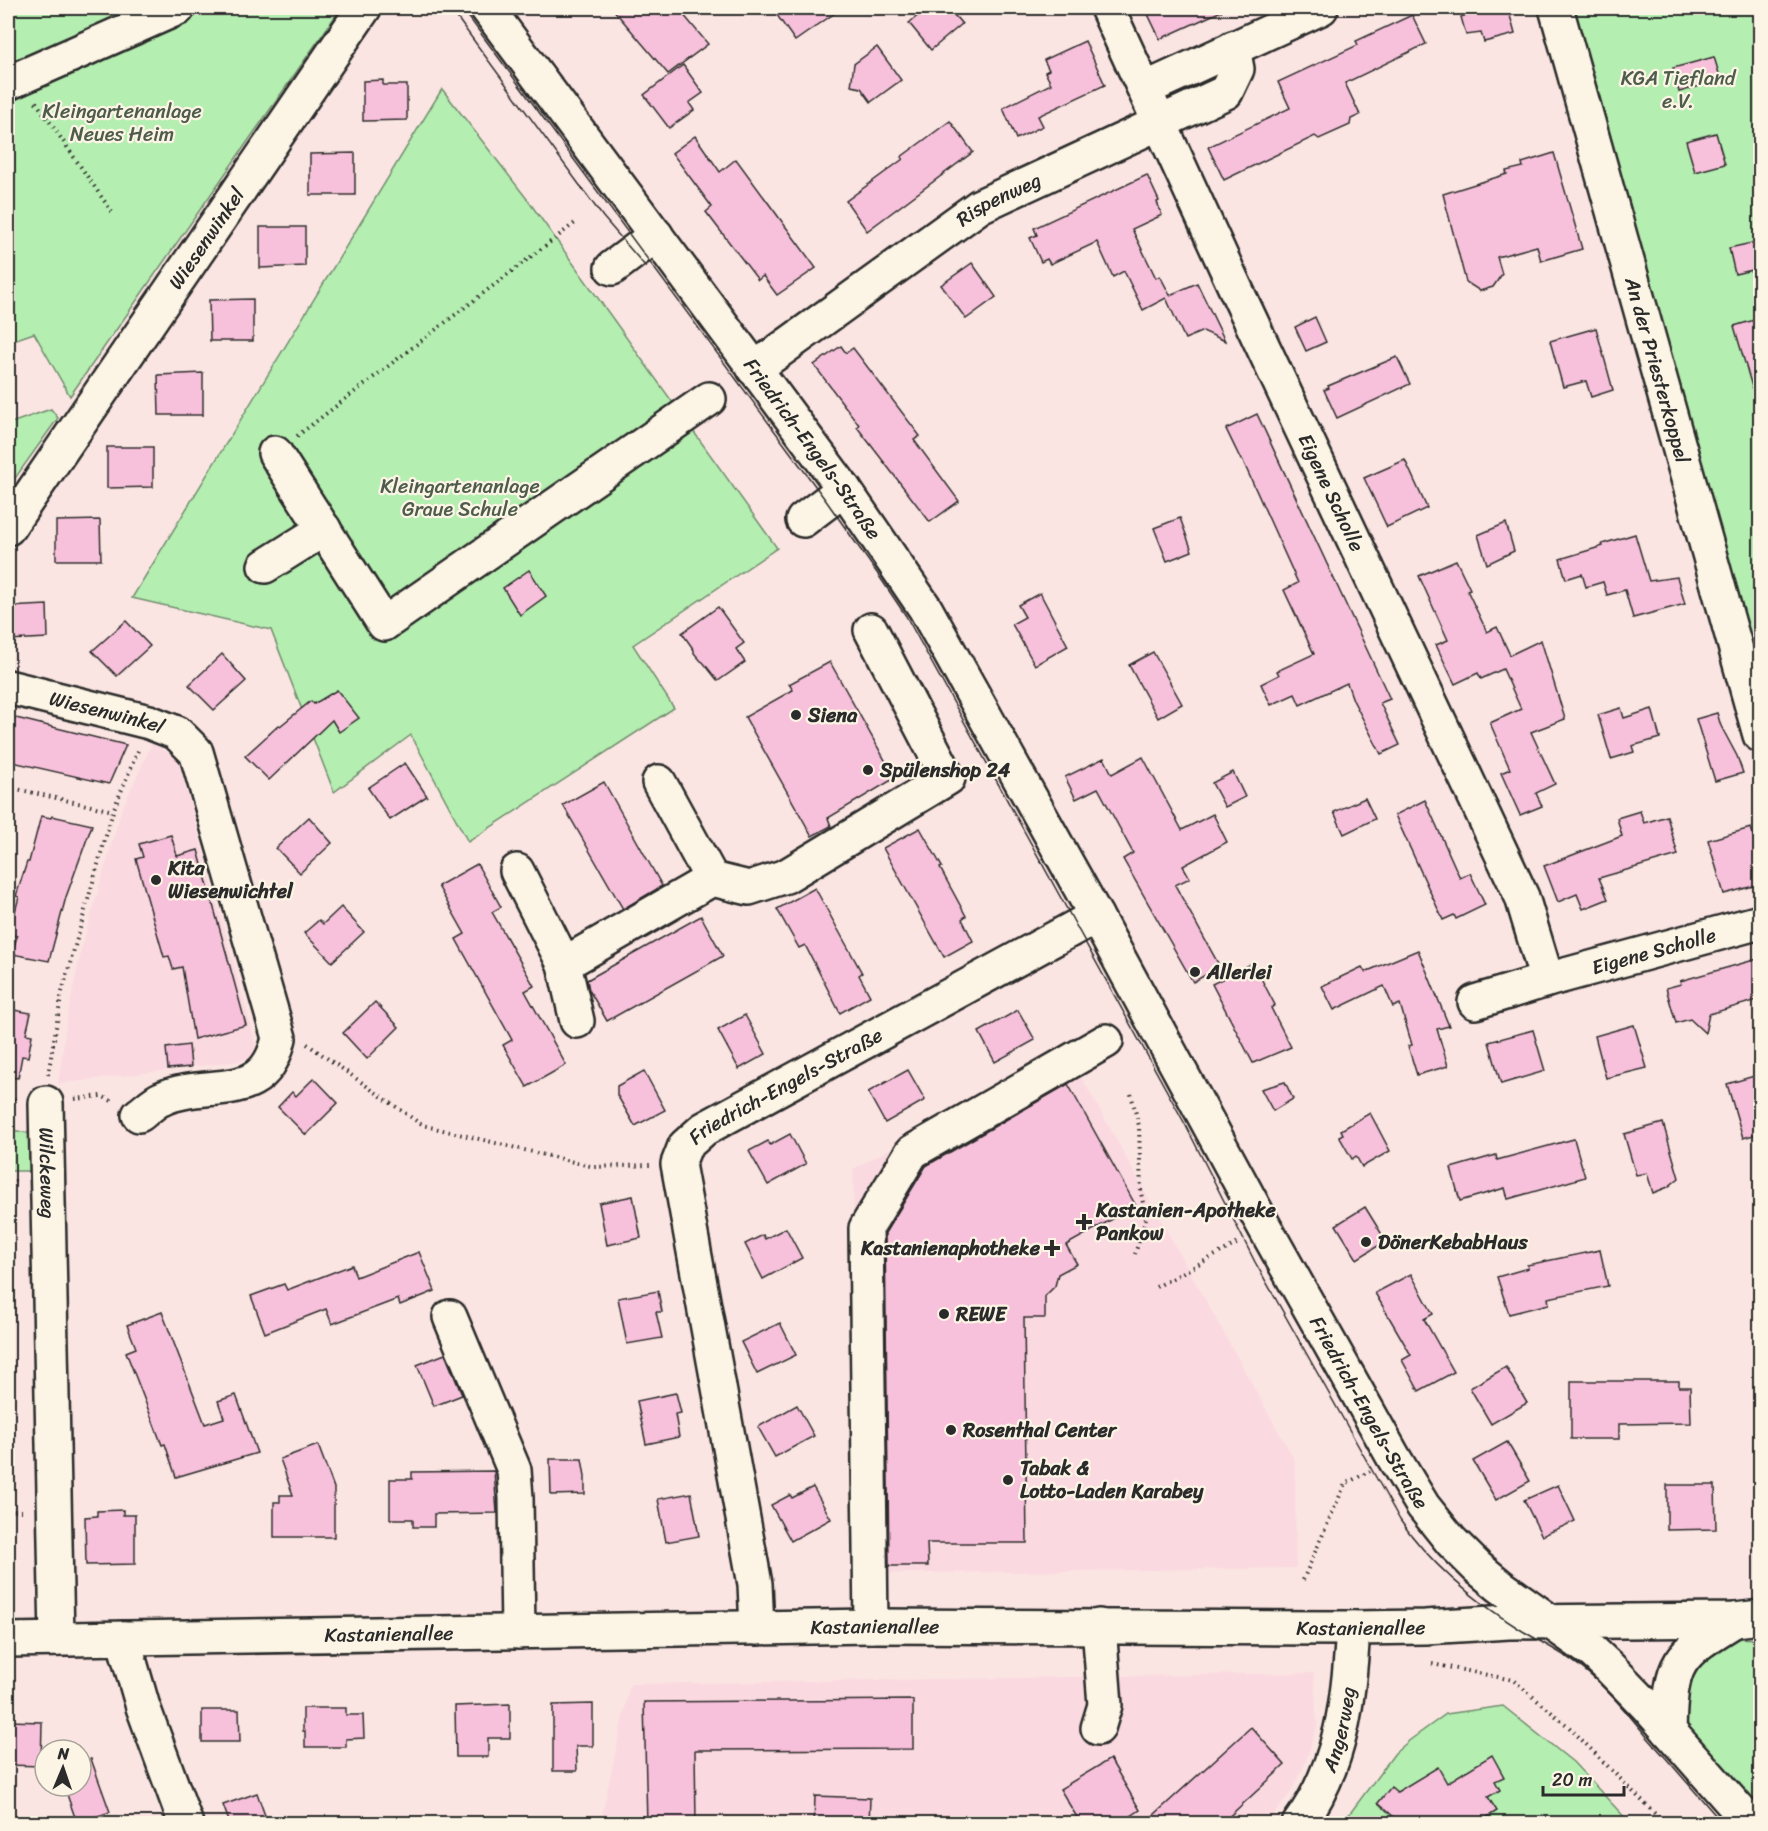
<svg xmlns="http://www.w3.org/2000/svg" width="1768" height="1831" viewBox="0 0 1768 1831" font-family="Sriracha,sans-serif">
  <rect width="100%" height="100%" fill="#fbe5e2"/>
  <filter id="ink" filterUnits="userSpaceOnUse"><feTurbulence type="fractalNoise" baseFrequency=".0167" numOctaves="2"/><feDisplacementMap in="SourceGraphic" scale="12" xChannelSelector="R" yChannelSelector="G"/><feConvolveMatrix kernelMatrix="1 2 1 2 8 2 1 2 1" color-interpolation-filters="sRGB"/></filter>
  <g filter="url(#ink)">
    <g fill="#fadae0">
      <polygon points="152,743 178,759 256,1045 251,1057 241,1061 58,1084 67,1018 81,950 121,811"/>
      <polygon points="1067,1051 1295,1461 1296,1568 858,1574 853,1169"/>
      <polygon points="1314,1673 1317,1726 1305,1764 1288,1797 1267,1823 600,1824 630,1684"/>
    </g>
    <g fill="#b5eeb1" stroke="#708c6e" stroke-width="1.5">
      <polygon points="8,8 341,8 70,396 34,333 8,342"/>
      <polygon points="1571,8 1760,8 1760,690"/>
      <polygon points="442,89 527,199 777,548 633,645 674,708 468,842 411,735 334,792 271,630 132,598"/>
      <polygon points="51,409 58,418 8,488 8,424"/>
      <polygon points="8,1129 42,1136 38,1171 8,1171"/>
      <polygon points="1732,1638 1760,1639 1760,1811 1682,1731 1690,1663"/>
      <polygon points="1503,1706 1573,1762 1630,1823 1342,1824 1395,1753 1410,1740 1446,1714"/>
    </g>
    <g fill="#f8c1db" stroke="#2b2b2b" stroke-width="1.5">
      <polygon points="612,8 678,8 708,44 668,74"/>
      <polygon points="772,8 842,8 795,41"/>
      <polygon points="927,8 948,8 962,24 931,50 909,23"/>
      <polygon points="1145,8 1228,8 1160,39"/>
      <polygon points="1474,8 1508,8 1515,34 1484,42 1481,33 1466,35 1461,17 1475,12"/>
      <polygon points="1412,15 1426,44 1345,83 1360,115 1351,119 1350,125 1319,139 1315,136 1224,180 1208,147 1290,108 1278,82 1358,45 1356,41"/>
      <polygon points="1085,41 1105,85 1038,116 1043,126 1016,139 1003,108 1051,84 1045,72 1049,70 1044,60"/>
      <polygon points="877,47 901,80 871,102 861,88 851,86 854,64"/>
      <polygon points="1714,57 1721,80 1679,92 1673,68"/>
      <polygon points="683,65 703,93 689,103 694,110 669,128 644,95"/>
      <polygon points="383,80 383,85 407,85 407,120 363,121 363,81"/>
      <polygon points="950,121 973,152 867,231 846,201 903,159 901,157"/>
      <polygon points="1716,133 1725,164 1695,172 1686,141"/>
      <polygon points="695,136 720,172 736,159 816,268 777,295 763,276 758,280 706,212 712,207 672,153"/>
      <polygon points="355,153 355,195 310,195 310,154"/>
      <polygon points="1554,153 1582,249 1541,261 1537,246 1497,257 1502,274 1493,287 1480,291 1466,282 1443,194 1507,174 1506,171 1523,167 1522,163"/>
      <polygon points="1147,175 1159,201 1157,202 1162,215 1132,229 1156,278 1160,276 1170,295 1197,283 1225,341 1203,331 1185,339 1166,298 1143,310 1124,271 1113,277 1097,242 1050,264 1047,259 1041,262 1030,238 1037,235 1034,228"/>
      <polygon points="260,227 305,227 305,266 260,268"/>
      <polygon points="1761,241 1761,268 1735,274 1729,248"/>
      <polygon points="972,263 996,297 966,319 941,285"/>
      <polygon points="253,299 253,341 210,341 209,300"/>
      <polygon points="1315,317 1326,342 1306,351 1295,327"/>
      <polygon points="1761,318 1761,396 1755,397 1734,326"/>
      <polygon points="1596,328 1613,390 1591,397 1586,381 1563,387 1550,341"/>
      <polygon points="841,346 846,353 853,348 920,436 914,440 959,501 930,522 857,427 859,425 814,365"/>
      <polygon points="1397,357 1410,384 1337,418 1324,390 1329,388 1328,386"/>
      <polygon points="203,373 203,415 159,415 158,375"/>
      <polygon points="1257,414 1390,699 1380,703 1400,745 1381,754 1353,700 1347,683 1300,705 1295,694 1271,705 1261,684 1279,675 1277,671 1314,654 1284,590 1298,583 1242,459 1241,460 1226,429"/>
      <polygon points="107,447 153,447 153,487 107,488"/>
      <polygon points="1405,460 1427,508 1387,527 1364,478"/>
      <polygon points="1180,518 1192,551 1167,561 1154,528"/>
      <polygon points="100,520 101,560 56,560 56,521"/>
      <polygon points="1506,523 1514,551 1487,564 1478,535"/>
      <polygon points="1635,534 1649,581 1677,577 1685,604 1633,618 1625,590 1607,595 1603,582 1586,587 1582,574 1566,579 1560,559 1603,546 1602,544"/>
      <polygon points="1456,560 1470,589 1467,590 1487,632 1497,627 1510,655 1541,640 1565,719 1531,732 1555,784 1536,793 1542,806 1520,815 1501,773 1510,769 1490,723 1521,709 1503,669 1481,679 1478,673 1455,684 1436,645 1448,640 1419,576"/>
      <polygon points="529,570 546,596 520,615 503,588"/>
      <polygon points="1040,593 1068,646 1035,665 1012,624 1025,617 1018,605"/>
      <polygon points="47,605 48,638 8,640 8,607"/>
      <polygon points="718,607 744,643 736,649 745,662 718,681 703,662 701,661 694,653 694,650 682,633"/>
      <polygon points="126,621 150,646 117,676 92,651"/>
      <polygon points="1153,652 1182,704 1158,718 1129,665"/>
      <polygon points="222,654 246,681 214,710 189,685"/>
      <polygon points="830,662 895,778 828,818 831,826 812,836 745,717 793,690 789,684"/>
      <polygon points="337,690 359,718 339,732 332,720 269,780 245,756 279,725 280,726 311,701 314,704"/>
      <polygon points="1621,708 1624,718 1652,709 1660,738 1632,746 1634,752 1611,759 1598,715"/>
      <polygon points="1717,713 1721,726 1737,756 1743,773 1715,781 1696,719"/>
      <polygon points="8,716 126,745 109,784 8,761"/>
      <polygon points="1143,757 1182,830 1213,814 1227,842 1183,866 1190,878 1175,885 1220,967 1193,982 1123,859 1133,853 1098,788 1076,799 1065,777 1104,758 1112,774"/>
      <polygon points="405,763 427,796 390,820 368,788"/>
      <polygon points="1233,772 1245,797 1225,807 1212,783"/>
      <polygon points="604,782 662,886 623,909 563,805"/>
      <polygon points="1365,798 1375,819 1344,834 1334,812"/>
      <polygon points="1425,800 1460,878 1470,873 1485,905 1456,919 1454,915 1443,920 1395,815"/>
      <polygon points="1640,811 1644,823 1667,816 1678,855 1599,878 1608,899 1583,909 1577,894 1558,902 1544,866 1622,836 1617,818"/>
      <polygon points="41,816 51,818 52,816 92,825 66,897 49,961 12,954 17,936 9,934 19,897 16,896 27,862 29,862"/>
      <polygon points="309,817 332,843 300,873 276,848"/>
      <polygon points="920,828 942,867 940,868 966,916 962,919 973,941 944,957 883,848"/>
      <polygon points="1751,828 1761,861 1761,884 1724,894 1708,840"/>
      <polygon points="171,835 177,856 198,850 246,1025 194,1039 182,967 173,969 169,956 164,957 136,859 143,857 139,844"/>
      <polygon points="477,864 501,907 492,912 534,986 525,991 566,1065 527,1087 503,1045 512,1040 456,939 465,934 438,886"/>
      <polygon points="815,888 862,973 859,975 870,996 840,1013 805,945 799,948 777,909"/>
      <polygon points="341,907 364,932 332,962 304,933 319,920 323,924"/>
      <polygon points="701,916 723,956 607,1021 589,990 587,980"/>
      <polygon points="1418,950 1449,1026 1437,1029 1448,1066 1417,1075 1408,1046 1412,1045 1400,1004 1393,1007 1384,986 1334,1010 1322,986 1362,967 1365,972"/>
      <polygon points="1761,958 1761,999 1709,1014 1705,1033 1690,1019 1676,1023 1666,988 1681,984 1680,981"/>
      <polygon points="1253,963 1275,1005 1271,1008 1291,1047 1253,1063 1212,984"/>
      <polygon points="375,1002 399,1027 367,1059 343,1033"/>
      <polygon points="8,1009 31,1013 26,1034 32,1035 28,1057 22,1056 18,1078 8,1077"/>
      <polygon points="1018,1010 1035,1040 995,1062 979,1032"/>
      <polygon points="745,1015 766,1054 739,1069 718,1030"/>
      <polygon points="1634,1025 1647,1068 1606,1078 1595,1036"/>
      <polygon points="1533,1030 1545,1071 1501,1084 1489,1042"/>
      <polygon points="189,1045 191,1067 168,1069 166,1048"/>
      <polygon points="908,1070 925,1100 885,1123 868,1092"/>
      <polygon points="644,1071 665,1110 635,1126 617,1095 617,1086"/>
      <polygon points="1761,1074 1761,1133 1743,1138 1727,1084"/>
      <polygon points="314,1078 338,1103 306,1135 278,1107 292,1092 296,1096"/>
      <polygon points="1285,1082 1293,1099 1273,1111 1261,1089"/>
      <polygon points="1068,1084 1136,1206 1066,1245 1077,1264 1058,1274 1055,1286 1045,1296 1045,1318 1024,1318 1027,1543 927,1543 928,1566 889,1566 885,1233 926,1166"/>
      <polygon points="1370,1113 1390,1151 1362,1167 1356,1156 1352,1159 1339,1136 1343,1134 1341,1130"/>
      <polygon points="1663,1123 1679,1178 1668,1187 1653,1193 1647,1173 1636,1175 1624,1134"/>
      <polygon points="790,1134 806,1164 768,1185 749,1151 768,1141 770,1145"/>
      <polygon points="1574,1139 1585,1177 1508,1199 1505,1188 1460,1201 1451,1168 1496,1155 1497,1160"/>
      <polygon points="633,1196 641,1238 607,1245 599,1203"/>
      <polygon points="1365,1207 1386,1241 1357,1259 1336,1225"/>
      <polygon points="786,1228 802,1258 763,1279 745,1244 763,1235 765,1239"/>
      <polygon points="1600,1250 1608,1286 1548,1298 1549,1304 1509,1314 1497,1277 1528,1268 1527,1265"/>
      <polygon points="419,1252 435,1291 400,1305 398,1299 332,1324 326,1309 265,1333 251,1296 284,1284 287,1290 352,1265 356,1277"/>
      <polygon points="1411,1274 1433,1314 1424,1319 1454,1372 1419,1391 1402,1360 1411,1355 1375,1293"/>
      <polygon points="658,1291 662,1312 656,1312 662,1338 627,1344 618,1298"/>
      <polygon points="162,1312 205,1424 224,1418 218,1401 236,1395 257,1453 176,1477 165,1444 162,1445 126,1352 136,1348 127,1325"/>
      <polygon points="780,1323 796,1355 757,1374 741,1342"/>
      <polygon points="445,1354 462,1395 434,1406 417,1365"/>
      <polygon points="1506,1367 1527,1403 1491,1424 1470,1388"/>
      <polygon points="1571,1381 1679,1381 1679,1387 1690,1387 1691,1423 1619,1424 1619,1439 1571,1439"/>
      <polygon points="676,1393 681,1413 675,1414 679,1437 646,1444 637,1401"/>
      <polygon points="797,1405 814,1436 775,1457 758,1427"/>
      <polygon points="1507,1442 1530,1481 1496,1500 1473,1461"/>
      <polygon points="318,1445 334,1488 334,1537 274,1537 274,1502 280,1502 280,1495 293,1495 280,1459"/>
      <polygon points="550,1459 582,1459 585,1476 585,1494 551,1495"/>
      <polygon points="494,1471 497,1513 434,1514 434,1527 413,1527 413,1519 390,1519 390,1479 412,1479 412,1472"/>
      <polygon points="1558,1485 1575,1521 1542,1536 1524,1500"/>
      <polygon points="1667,1485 1715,1485 1716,1529 1667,1530"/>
      <polygon points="813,1487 831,1519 791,1541 771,1505 790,1495 792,1498"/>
      <polygon points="691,1493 699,1536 666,1542 658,1499"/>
      <polygon points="123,1510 123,1515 135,1515 135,1564 86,1565 85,1517 97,1516 97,1511"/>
      <polygon points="913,1700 913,1749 695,1750 696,1824 647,1824 644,1702"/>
      <polygon points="510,1704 510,1738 488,1738 488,1757 456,1757 455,1706"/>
      <polygon points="593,1704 593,1746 576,1746 577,1771 553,1771 553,1705"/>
      <polygon points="303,1708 346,1708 346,1715 363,1715 364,1738 346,1739 346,1747 305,1747 305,1731 303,1731"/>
      <polygon points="202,1710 239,1710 240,1742 202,1742"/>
      <polygon points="8,1721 42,1722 41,1766 8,1765"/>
      <polygon points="1251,1727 1285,1765 1221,1824 1144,1824"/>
      <polygon points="1492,1755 1504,1777 1495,1781 1500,1790 1488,1797 1497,1811 1476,1824 1402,1824 1378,1803 1391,1787 1397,1792 1438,1767 1447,1783"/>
      <polygon points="91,1759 110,1812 77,1823 64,1786 81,1786 81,1762"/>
      <polygon points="1110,1759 1140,1810 1119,1824 1081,1824 1060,1789"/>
      <polygon points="257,1793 268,1824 230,1824 223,1805"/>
      <polygon points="815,1796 870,1798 869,1824 814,1824"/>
    </g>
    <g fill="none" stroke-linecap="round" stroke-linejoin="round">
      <defs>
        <g id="minor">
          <path id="s1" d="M1107 8 1239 296 1522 897 1547 980"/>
          <path id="s2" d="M1556 8 1760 735"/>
          <polyline points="8,83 178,8"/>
          <polyline points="1145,89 1321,8"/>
          <polyline points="612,268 656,235"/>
          <path id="s3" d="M754 369 980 206 1226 92 1237 69 1233 48"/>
          <polyline points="275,453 384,624 709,399"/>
          <polyline points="803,520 844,489"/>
          <path id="s4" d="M8 528 364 8"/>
          <polyline points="265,566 324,529"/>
          <path id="s5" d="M8 687 149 722 177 733 196 752 279 1038C264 1107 208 1077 161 1099 154 1102 146 1110 139 1115"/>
          <polyline points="659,782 712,879"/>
          <polyline points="517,871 564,964 577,1021"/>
          <polyline points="564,964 712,879 749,888 786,876 948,778 871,630"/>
          <path id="s6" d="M1475 1002 1547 980 1760 922"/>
          <path id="s7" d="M46 1103 57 1639"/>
          <polyline points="450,1317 514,1470 516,1498 518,1632"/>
          <polyline points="871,1626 866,1228 912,1152 1106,1041"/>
          <path id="s8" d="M757 1628 755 1584 678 1164 685 1146 704 1129 1096 916"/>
          <polyline points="123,1638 143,1707 186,1824"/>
          <path id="s9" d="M8 1640 871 1626 1353 1628 1425 1627 1509 1622 1735 1620 1760 1617"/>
          <polyline points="1098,1728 1105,1705 1099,1626"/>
          <path d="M1669 1731C1671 1661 1676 1656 1735 1620"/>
          <path id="s10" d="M1299 1824C1342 1766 1349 1698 1353 1628"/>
        </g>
        <g id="major">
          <path id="s11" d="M487 8 844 489 925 608 1096 916 1265 1228 1394 1458 1423 1506 1451 1541 1477 1567 1500 1586 1593 1652 1610 1668 1647 1706 1751 1824"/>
        </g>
      </defs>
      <use href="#minor" stroke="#2b2b2b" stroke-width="38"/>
      <use href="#major" stroke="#2b2b2b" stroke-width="38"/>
      <g stroke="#2b2b2b" stroke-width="4" stroke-dasharray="1.5 4.5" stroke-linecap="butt">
        <polyline points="36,102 114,215"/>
        <polyline points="297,436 575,223"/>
        <polyline points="8,787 113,811"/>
        <polyline points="307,1044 422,1125 594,1167 650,1165"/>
        <polyline points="48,1075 62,992 113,811 139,748"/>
        <polyline points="1131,1094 1139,1126 1141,1193 1146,1218 1135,1254"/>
        <polyline points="8,1099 17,1100"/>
        <polyline points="75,1099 101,1096 114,1102"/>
        <polyline points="8,1145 19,1146"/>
        <polyline points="8,1181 19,1181"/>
        <polyline points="1156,1287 1240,1242"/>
        <polyline points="8,1511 25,1511"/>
        <polyline points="1303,1580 1345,1484 1370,1471"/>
        <polyline points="1432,1664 1513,1680 1569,1727 1665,1824"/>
      </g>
      <use href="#minor" stroke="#fcf5e5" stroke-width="33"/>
      <use href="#major" stroke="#fcf5e5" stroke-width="33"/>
      <g stroke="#2b2b2b" stroke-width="1.5">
        <polyline points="450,8 603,217 646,267"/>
        <path d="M462 8 827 502 877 573 906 616 1185 1124 1255 1262 1400 1520C1432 1566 1473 1600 1521 1630 1544 1644 1569 1656 1589 1674 1611 1693 1630 1716 1648 1738 1673 1766 1698 1795 1723 1824"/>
      </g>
    </g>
  </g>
  <g fill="#2b2b2b" stroke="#fcf5e5" stroke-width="2">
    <circle cx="796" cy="715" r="6"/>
    <circle cx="868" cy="770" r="6"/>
    <circle cx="156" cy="880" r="6"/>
    <circle cx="1195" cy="972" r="6"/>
    <path d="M1081 1213h6v6h6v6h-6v6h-6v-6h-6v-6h6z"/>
    <circle cx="1366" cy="1242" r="6"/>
    <path d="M1049 1239h6v6h6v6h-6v6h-6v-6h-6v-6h6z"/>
    <circle cx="944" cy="1314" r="6"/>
    <circle cx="951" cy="1430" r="6"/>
    <circle cx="1008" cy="1480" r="6"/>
  </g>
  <g text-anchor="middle" stroke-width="4.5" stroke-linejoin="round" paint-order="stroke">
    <g font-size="20" fill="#4e5c4c" stroke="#fcf5e5">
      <text x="1678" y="85">KGA Tiefland<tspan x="1678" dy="23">e.V.</tspan></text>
      <text x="122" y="118">Kleingartenanlage<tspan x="122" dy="23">Neues Heim</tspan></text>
      <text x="460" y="493">Kleingartenanlage<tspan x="460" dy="23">Graue Schule</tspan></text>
    </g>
    <g font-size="20" fill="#2b2b2b" stroke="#fcf5e5">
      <text dy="7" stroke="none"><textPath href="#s3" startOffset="298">Rispenweg</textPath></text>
      <text dy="7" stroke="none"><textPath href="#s4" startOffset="351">Wiesenwinkel</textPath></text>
      <text dy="7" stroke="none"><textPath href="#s2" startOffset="376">An der Priesterkoppel</textPath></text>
      <text dy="7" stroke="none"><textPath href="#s11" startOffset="548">Friedrich-Engels-Straße</textPath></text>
      <text dy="7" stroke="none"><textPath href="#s1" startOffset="534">Eigene Scholle</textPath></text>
      <text dy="7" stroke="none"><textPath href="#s5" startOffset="102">Wiesenwinkel</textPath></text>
      <text dy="7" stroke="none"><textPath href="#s6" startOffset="186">Eigene Scholle</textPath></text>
      <text dy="7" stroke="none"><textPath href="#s8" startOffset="608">Friedrich-Engels-Straße</textPath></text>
      <text dy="7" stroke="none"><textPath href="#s7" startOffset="70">Wilckeweg</textPath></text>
      <text dy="7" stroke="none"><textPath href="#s11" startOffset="1662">Friedrich-Engels-Straße</textPath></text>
      <text dy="7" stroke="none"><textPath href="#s9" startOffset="867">Kastanienallee</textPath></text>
      <text dy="7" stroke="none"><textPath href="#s9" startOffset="1353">Kastanienallee</textPath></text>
      <text dy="7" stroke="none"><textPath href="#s9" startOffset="381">Kastanienallee</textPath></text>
      <text dy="7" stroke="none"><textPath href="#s10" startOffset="104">Angerweg</textPath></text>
    </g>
    <g font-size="20" font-weight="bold" fill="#2b2b2b" stroke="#fcf5e5" text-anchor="start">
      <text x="808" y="722">Siena</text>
      <text x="880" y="777">Spülenshop 24</text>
      <text x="168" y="875">Kita<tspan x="168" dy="23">Wiesenwichtel</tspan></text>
      <text x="1207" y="979">Allerlei</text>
      <text x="1096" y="1217">Kastanien-Apotheke<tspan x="1096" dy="23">Pankow</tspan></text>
      <text x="1378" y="1249">DönerKebabHaus</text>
      <text x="1040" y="1255" text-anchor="end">Kastanienaphotheke</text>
      <text x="956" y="1321">REWE</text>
      <text x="963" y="1437">Rosenthal Center</text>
      <text x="1020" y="1475">Tabak &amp;<tspan x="1020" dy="23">Lotto-Laden Karabey</tspan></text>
    </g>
  </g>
  <rect width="1768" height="1831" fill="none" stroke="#fcf5e5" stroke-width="30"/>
  <rect x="15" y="15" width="1738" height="1801" fill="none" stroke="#2b2b2b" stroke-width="2" filter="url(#ink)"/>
  <g transform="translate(63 1768) rotate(2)"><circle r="28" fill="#fcf5e5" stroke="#a8a49b" stroke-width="1.5"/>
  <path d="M0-4.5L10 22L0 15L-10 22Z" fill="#2b2b2b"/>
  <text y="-9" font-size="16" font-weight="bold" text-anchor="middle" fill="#2b2b2b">N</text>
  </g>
  <path d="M1543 1786v9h81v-9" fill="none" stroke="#2b2b2b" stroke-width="3"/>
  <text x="1552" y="1786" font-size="18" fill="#2b2b2b" stroke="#fcf5e5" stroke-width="4.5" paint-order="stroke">20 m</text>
</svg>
